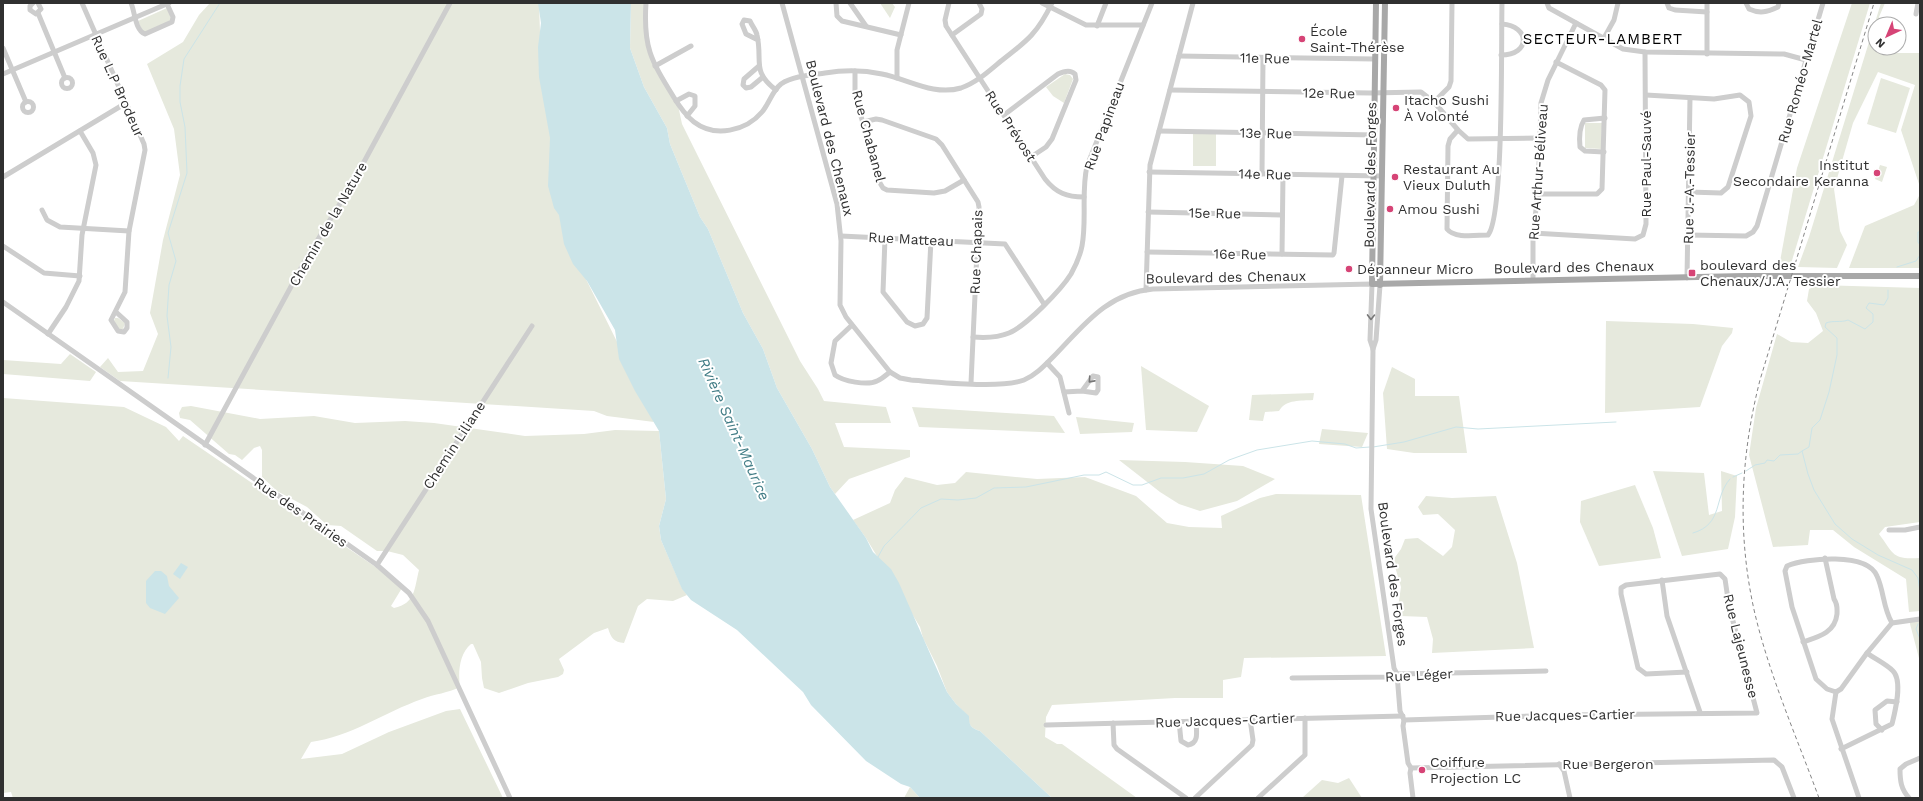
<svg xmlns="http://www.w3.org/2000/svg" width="1923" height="801" viewBox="0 0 1923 801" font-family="'Work Sans',sans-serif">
  <rect width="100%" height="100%" fill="#fff"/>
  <g fill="#e6e9dd">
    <polygon points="210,3 539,3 541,61 580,267 627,362 654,422 607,416 594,411 120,381 100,367 108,358 118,372 143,371 158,334 150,313 163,240 180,175 174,129 147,64 183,42 199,15"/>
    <polygon points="631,3 647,3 646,36 655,65 678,105 682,124 800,361 818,389 824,401 886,407 891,423 835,423 844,447 910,450 910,457 849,479 835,494 830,487 812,449 777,388 763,349 743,313 708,229 700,217 670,144 667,128 644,87 630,48"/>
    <polygon points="880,3 892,3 895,7 890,18"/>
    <polygon points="1852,3 1870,3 1790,267 1779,267 1797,168"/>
    <polygon points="1881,3 1885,3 1879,17 1881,24 1875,24 1875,48 1888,48 1889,53 1920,53 1920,268 1849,268 1865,226 1914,205 1919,196 1919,184 1901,130 1915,85 1878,72 1853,123 1834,189 1840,231 1847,245 1837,268 1798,267 1809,237"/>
    <polygon points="167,8 171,18 170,21 146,33 143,32 138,21"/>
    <polygon points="1065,74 1070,75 1073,79 1064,103 1053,96 1046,87"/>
    <polygon points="1881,78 1910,88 1896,133 1867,124"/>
    <polygon points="1585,123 1602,123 1601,149 1585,148"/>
    <rect x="1193" y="134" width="23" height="32"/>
    <polygon points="1880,165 1887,167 1882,182 1875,179"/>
    <path d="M1818 285 1920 288V522L1885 527 1879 534C1894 554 1892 560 1920 558V611L1909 612 1906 579 1854 547 1833 530H1810L1808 545 1773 547 1749 455 1756 408 1777 334 1791 342 1808 343 1823 331 1816 313 1807 301 1809 289Z"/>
    <polygon points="115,318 118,318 125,323 123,329 119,329 114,321"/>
    <polygon points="1606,321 1693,324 1733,328 1732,333 1722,346 1700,407 1605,413"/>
    <polygon points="70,354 96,372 90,381 3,374 3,360 61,364"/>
    <polygon points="1141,366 1209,406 1197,432 1146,430"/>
    <polygon points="1392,367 1415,379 1415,396 1459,396 1467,453 1414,453 1387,449 1383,393"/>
    <path d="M1314 393 1313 400C1301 401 1286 399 1279 411L1265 412 1263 421 1249 420 1252 395Z"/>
    <path d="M3 398 124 407 166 427 179 441 183 436 377 568 402 588 391 606 394 608C416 603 414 589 419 570L403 555 387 551H377L341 526 327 525 307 507 277 491 262 477V450L260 446 254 448 242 460 235 455 229 454 190 420 180 418 179 413 182 407 191 406 260 419 314 416 355 423 405 421 434 423 525 436 584 434 615 430 659 431 666 499 659 526 661 540 682 588 687 595 673 601 647 599 638 606 624 643C614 642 611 638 608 628L594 633 559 659 564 670 563 674 558 677 528 683 499 693 484 688 482 678 481 662 473 644H471C459 654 458 673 460 687 448 693 435 694 422 699 385 712 350 737 311 742L301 759 342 754 389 732 446 711 460 709 503 798H13L11 792 3 793Z"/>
    <polygon points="912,407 1054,416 1065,433 919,427"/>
    <polygon points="1076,417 1134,423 1132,432 1080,434"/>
    <polygon points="1322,429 1368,433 1362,447 1319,444"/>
    <polygon points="1119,460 1185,462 1243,466 1275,479 1237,501 1200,511 1179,504 1160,492"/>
    <polygon points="1653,471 1704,473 1709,515 1722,511 1721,471 1737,476 1735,517 1728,549 1682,556"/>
    <path d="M966 472 1037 479 1085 477 1136 496 1167 523 1189 527 1222 528 1221 516 1260 498 1276 494 1361 495 1386 656 1244 658 1241 677 1223 680V698H1175L1052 705 1046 717 1045 737 1057 744H1062L1137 798H1052L980 731C971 728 969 726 968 716L956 704 947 692 937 666 923 638 920 627 866 538 853 520 890 503 895 490 905 477 937 485 955 483Z"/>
    <polygon points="1635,485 1653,528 1661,558 1599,566 1580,522 1581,501"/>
    <polygon points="1426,496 1452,498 1496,496 1517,563 1534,648 1432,653 1433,639 1427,617 1401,616 1398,607 1401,587 1393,560 1401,549 1405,539 1418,538 1443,556 1452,547 1455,530 1438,514 1423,515 1418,507"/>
    <polygon points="1909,620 1920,620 1920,662"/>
    <polygon points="1349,778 1362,798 1302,798 1322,780 1338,783"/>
    <polygon points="910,787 920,798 904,798"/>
  </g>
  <g fill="#cbe4e8">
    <path d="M538 3H631L630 48 644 87 667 128 670 144 700 217 708 229 743 313 763 349 777 388 812 449 830 487 866 538 873 552 891 569 899 583 947 692 956 704 969 716C969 726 971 728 980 731L1052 798H920L910 787 901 784 866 761 811 705 803 692 788 678 737 630 691 600 682 589 661 540 659 526 666 499 659 431 635 391 619 359 615 330 587 281 573 264 564 244 559 215 554 208 548 186 550 138 539 77 538 47 541 23Z"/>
    <polygon points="181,563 188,567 180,579 173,574"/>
    <polygon points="155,571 161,571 167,576 169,586 179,598 165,614 150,608 146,603 146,581"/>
  </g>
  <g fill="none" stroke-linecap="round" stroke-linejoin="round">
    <g stroke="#cbe4e8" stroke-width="1">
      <polyline points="1920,232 1918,232 1918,242 1920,245"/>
      <polyline points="1897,267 1916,261 1920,255"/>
      <path d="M1888 290V298L1884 305 1869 303 1866 308 1873 314V322L1865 329 1848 320C1840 323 1834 320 1826 323L1825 327 1837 338V355L1829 392 1820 420 1812 428 1809 447 1802 451 1808 474 1814 490 1835 524 1852 539 1878 555 1912 570 1918 578 1920 592"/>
      <polyline points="168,378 171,347 167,316 169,285 176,261 168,233 187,173 185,127 180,102 180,86 184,59 220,3"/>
      <polyline points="1373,447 1404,442 1456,427 1478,429 1616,422"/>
      <polyline points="1746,471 1755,465 1765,463 1767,460 1774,461 1780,455 1798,454 1802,451"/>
      <polyline points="1733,477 1742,473"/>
      <path d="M1693 533C1724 524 1713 498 1730 479"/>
      <polyline points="878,557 884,546 921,508 941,499 958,500 976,498 994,488 1026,487 1084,475 1099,475 1106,472 1133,485 1142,485 1161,478 1183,478 1204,474 1229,460 1257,450 1312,441 1345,444 1356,448 1370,447"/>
      <polyline points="1918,624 1916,629 1920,639"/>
    </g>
    <g stroke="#cdcdcd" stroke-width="5">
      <polyline points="33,3 30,6 30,10 36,14 41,9 38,3"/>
      <polyline points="82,3 144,144 145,150 129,231 125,292 111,320 118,331 124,332 127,328 127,322 116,312"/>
      <path d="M131 3C135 12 135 30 145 34L172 22 173 17 167 4"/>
      <path d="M646 3C643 47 651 60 673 96 679 106 685 115 694 122 715 138 746 131 762 112 769 104 772 91 781 84 793 76 811 75 825 73 844 70 863 70 882 74 908 79 933 96 961 88 976 83 989 71 1001 61 1027 41 1037 34 1052 3"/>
      <path d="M782 3 837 204 841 241 840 305 846 317 890 372 900 378 911 380C937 382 1001 389 1024 380 1036 375 1045 365 1054 356 1084 325 1107 293 1153 289L1372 284 1370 340 1373 349 1371 509 1394 668 1397 674 1400 711 1404 720 1403 726 1408 763 1411 768 1410 773 1413 798"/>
      <polyline points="836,3 837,16 842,21 901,35"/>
      <polyline points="850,3 866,26"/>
      <path d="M949 3 945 20 946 26 1045 179C1056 193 1067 197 1084 197"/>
      <polyline points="1042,3 1086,25 1143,25"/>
      <polyline points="1547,3 1549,8 1623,49 1645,52 1784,54 1806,60"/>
      <polyline points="1667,3 1669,8 1675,10 1707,12"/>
      <polyline points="1707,3 1707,54"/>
      <path d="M1746 3 1749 9C1760 14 1767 12 1778 7L1779 3"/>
      <polyline points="38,13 65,78"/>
      <polyline points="1916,14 1918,3"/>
      <polyline points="1097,26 1106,3"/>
      <polyline points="952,35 981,14 982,9 979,3"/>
      <polyline points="1604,38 1614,20 1618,3"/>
      <path d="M758 40 746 34 742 24 744 20 750 21C752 26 756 30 757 35 763 61 751 71 776 90"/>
      <polyline points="3,48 26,102"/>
      <path d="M1501 55C1531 55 1530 26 1502 24"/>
      <polyline points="1179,56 1375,59"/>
      <polyline points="655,66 691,46"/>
      <polyline points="759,66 744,79 743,85 746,88 751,87 763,77"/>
      <polyline points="855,71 855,95 880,183 883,188 887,190 934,193 945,191 964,180"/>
      <polyline points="3,74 169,3"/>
      <circle cx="67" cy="83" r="5.5"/>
      <polyline points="897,78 897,50 909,3"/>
      <polyline points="1170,90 1370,93 1421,92 1434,102 1458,130 1468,139 1540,138"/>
      <polyline points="1646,95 1714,99 1740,95 1749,102 1751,116 1728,187 1721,193 1689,192"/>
      <polyline points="676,101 689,94 695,96 695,106 687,116"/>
      <circle cx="28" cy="107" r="5.5"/>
      <polyline points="1434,102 1449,87 1451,81 1452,3"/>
      <path d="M1004 115 1058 74C1064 71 1070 69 1075 74L1076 80 1052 139 1046 147 1031 157"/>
      <polyline points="863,122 876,119 882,120 936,139 942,145 978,202 979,207 971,383"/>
      <path d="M1458 130 1450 139 1448 146 1447 229C1455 239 1476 235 1488 235 1504 217 1501 38 1502 3"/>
      <polyline points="1159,131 1374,135"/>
      <path d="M1604 152 1585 151 1580 147C1579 137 1579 128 1584 120L1605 118"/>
      <polyline points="1149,172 1382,176"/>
      <polyline points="1262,174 1263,58"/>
      <polyline points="3,177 126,103"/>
      <polyline points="1538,194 1597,194 1602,189 1605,90 1601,85 1556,62"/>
      <polyline points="42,210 47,220 60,227 129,231"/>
      <polyline points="1148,212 1282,215"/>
      <polyline points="1533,233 1635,239 1643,235 1646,224 1645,52"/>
      <polyline points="1688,235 1746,236 1753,232 1757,226 1823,3"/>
      <polyline points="841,236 1005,244 1044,304"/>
      <polyline points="885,238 883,292 907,322 915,326 923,324 927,318 931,240"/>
      <polyline points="3,246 44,273 80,276"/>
      <polyline points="1147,252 1333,255 1334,253 1342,176"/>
      <polyline points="1282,254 1283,175"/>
      <polyline points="1687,278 1690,98"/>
      <polyline points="1533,279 1533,233 1538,194 1541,103 1548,80 1576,23"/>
      <polyline points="1146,290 1150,165 1193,3"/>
      <polyline points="3,302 377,565 409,593 428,621 510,798"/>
      <path d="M852 325 835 341 831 363 835 375C843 381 867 386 877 381 882 379 886 375 890 372"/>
      <polyline points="48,334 66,307 79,281 82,235 96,165 93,153 80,131"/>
      <path d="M973 337C985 338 997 338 1009 333 1026 326 1061 290 1071 274 1076 265 1080 256 1082 246 1087 220 1081 192 1087 166L1152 3"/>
      <polyline points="1373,349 1376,340 1380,285"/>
      <polyline points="1047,363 1060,377 1069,413"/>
      <polyline points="1064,392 1082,391 1096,393 1098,390 1098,377 1093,376 1082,391"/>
      <polyline points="205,445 306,259 352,184 450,3"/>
      <polyline points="1889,530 1905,530 1920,527"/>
      <polyline points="377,565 532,326"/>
      <polyline points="1662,580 1667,616 1700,712"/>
      <path d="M1803 642C1818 637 1835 633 1837 614 1837 608 1838 605 1834 599L1825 558"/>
      <polyline points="1292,678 1390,677 1397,674 1546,671"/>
      <path d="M1836 692 1827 689 1816 679 1792 607 1785 571 1787 566C1806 558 1867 552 1877 576 1884 591 1883 608 1892 623"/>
      <polyline points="1836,692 1841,689 1867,653 1892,623 1920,619"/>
      <polyline points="1836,692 1832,719 1859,798"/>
      <polyline points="1404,720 1567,715 1757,713 1729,606 1725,579 1720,574 1626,585 1621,588 1621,594 1638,668 1646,674 1687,672"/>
      <path d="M1179 721 1181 741 1188 745C1200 743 1196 730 1196 721"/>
      <polyline points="1113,723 1114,745 1117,749 1186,798"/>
      <polyline points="1046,725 1403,716"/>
      <polyline points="1882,730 1876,724 1875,710 1887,701 1897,702"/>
      <path d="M1841 749 1892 724C1895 712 1903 681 1893 671 1886 664 1875 659 1867 653"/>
      <polyline points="1559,764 1564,771 1570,798"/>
      <polyline points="1411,768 1774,760 1782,767 1794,798"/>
      <polyline points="1195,798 1252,745 1253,740 1250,719"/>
      <polyline points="1258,798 1305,755 1305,718"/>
      <path d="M1909 798C1901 789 1900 781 1900 769L1906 764 1920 758"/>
    </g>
    <g stroke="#a8a8a8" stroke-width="6">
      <polyline points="1376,3 1372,284 1744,276 1920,276"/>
      <polyline points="1380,285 1385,3"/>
    </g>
    <path stroke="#858585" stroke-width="1" stroke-dasharray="4 3" stroke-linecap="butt" d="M1819 798C1797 738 1770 677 1755 614 1737 536 1740 458 1760 380L1874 3"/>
  </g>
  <defs><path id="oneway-chevron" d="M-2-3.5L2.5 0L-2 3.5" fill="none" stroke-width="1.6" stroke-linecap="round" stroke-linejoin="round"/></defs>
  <g stroke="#777">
    <use href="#oneway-chevron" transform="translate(1371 317) rotate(91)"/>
    <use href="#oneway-chevron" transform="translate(1091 380) rotate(132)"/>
  </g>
  <g fill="#d64476" stroke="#fff" stroke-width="1.5">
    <circle cx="1302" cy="39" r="4"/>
    <circle cx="1396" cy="108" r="4"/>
    <circle cx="1877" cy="173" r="4"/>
    <circle cx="1395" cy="177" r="4"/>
    <circle cx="1390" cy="209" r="4"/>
    <circle cx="1349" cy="269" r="4"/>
    <rect x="1688" y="269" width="8" height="8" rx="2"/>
    <circle cx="1422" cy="770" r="4"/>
  </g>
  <g text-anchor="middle" stroke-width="4" stroke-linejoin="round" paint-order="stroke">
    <g font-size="14" fill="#303030" stroke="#fff" text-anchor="start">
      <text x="1310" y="36">École<tspan x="1310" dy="16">Saint-Thérèse</tspan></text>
      <text x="1404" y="105">Itacho Sushi<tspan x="1404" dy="16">À Volonté</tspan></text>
      <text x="1869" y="170" text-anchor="end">Institut<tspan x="1869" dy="16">Secondaire Keranna</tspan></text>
      <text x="1403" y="174">Restaurant Au<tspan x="1403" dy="16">Vieux Duluth</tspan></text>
      <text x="1398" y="214">Amou Sushi</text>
      <text x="1700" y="270">boulevard des<tspan x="1700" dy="16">Chenaux/J.A. Tessier</tspan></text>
      <text x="1357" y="274">Dépanneur Micro</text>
      <text x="1430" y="767">Coiffure<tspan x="1430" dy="16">Projection LC</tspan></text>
    </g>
    <g font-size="14" fill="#303030" stroke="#fff">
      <text transform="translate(1265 58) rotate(1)" y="5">11e Rue</text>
      <text transform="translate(1800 81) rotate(-74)" y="5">Rue Roméo-Martel</text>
      <text transform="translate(118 86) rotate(66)" y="5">Rue L.P Brodeur</text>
      <text transform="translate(1329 93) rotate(1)" y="5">12e Rue</text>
      <text transform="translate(1011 126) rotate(57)" y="5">Rue Prévost</text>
      <text transform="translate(1104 126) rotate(-70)" y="5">Rue Papineau</text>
      <text transform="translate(1266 133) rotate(1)" y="5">13e Rue</text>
      <text transform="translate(869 136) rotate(75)" y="5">Rue Chabanel</text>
      <text transform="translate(830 138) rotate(76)" y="5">Boulevard des Chenaux</text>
      <text transform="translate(1646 164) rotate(-90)" y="5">Rue Paul-Sauvé</text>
      <text transform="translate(1538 172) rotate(-86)" y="5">Rue Arthur-Béliveau</text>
      <text transform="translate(1265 174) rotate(1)" y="5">14e Rue</text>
      <text transform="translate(1370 175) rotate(-89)" y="5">Boulevard des Forges</text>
      <text transform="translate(1689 188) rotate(-89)" y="5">Rue J.-A.-Tessier</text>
      <text transform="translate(1215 213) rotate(1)" y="5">15e Rue</text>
      <text transform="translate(328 224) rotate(-60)" y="5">Chemin de la Nature</text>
      <text transform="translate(911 239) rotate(3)" y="5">Rue Matteau</text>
      <text transform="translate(976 252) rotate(-88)" y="5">Rue Chapais</text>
      <text transform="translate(1240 254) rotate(1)" y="5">16e Rue</text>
      <text transform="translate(1574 267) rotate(-1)" y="5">Boulevard des Chenaux</text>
      <text transform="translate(1226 277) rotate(-1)" y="5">Boulevard des Chenaux</text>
      <text transform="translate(454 445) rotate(-57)" y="5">Chemin Liliane</text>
      <text transform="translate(301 512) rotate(35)" y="5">Rue des Prairies</text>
      <text transform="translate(1393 574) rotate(82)" y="5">Boulevard des Forges</text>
      <text transform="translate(1741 646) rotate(76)" y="5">Rue Lajeunesse</text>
      <text transform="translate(1419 675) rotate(-3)" y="5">Rue Léger</text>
      <text transform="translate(1565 715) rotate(-1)" y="5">Rue Jacques-Cartier</text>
      <text transform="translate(1225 720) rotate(-2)" y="5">Rue Jacques-Cartier</text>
      <text x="1608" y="769">Rue Bergeron</text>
    </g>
    <g font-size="15" letter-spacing="1" fill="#000" stroke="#fff">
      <text x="1603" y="44">SECTEUR-LAMBERT</text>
    </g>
    <g font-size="15" font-style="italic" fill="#427d86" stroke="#fff">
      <text transform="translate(734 429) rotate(66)" y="5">Rivière Saint-Maurice</text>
    </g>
  </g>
  <rect width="1923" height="801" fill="none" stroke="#303030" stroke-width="8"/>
  <g transform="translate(1887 36) rotate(224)"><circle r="19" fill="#ffffff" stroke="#acacac"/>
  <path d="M0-3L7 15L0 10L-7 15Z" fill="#d64476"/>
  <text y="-6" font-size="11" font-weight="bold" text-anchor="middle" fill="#303030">N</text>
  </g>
</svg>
